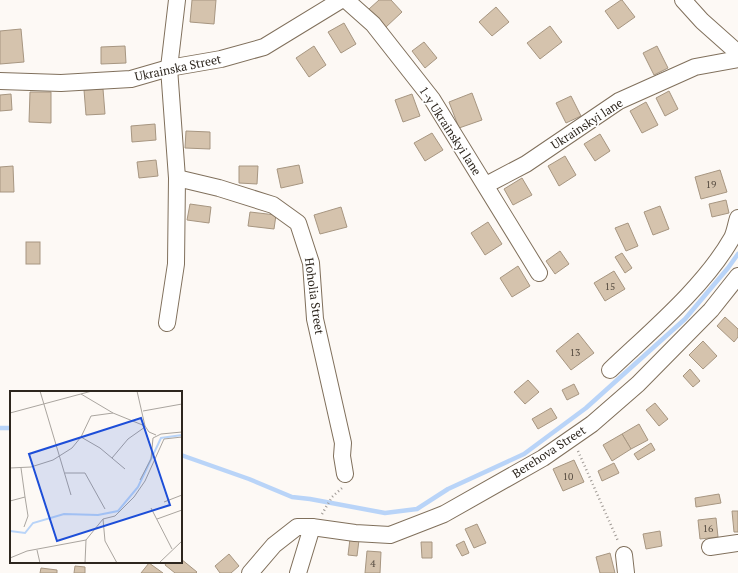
<svg xmlns="http://www.w3.org/2000/svg" width="738" height="573" viewBox="0 0 738 573" font-family="'PT Serif',serif">
  <rect width="100%" height="100%" fill="#fdf9f5"/>
  <g fill="none" stroke-linecap="round" stroke-linejoin="round">
    <g stroke="#b9d4f8" stroke-width="4.5">
      <polyline points="0,428 11,428"/>
      <polyline points="181,455 249,479 292,497 310,499 385,513 417,509 448,489 524,454 586,408 685,319 728,268 738,254"/>
    </g>
  </g>
  <g fill="#d5c3ad" stroke="#a79681">
    <polygon points="192,0 216,0 214,24 190,22"/>
    <polygon points="379,0 391,0 402,12 386,27 369,9"/>
    <polygon points="621,0 622,0 635,17 618,29 605,11"/>
    <polygon points="496,7 509,22 492,36 479,22"/>
    <polygon points="344,23 356,44 341,53 328,32"/>
    <polygon points="550,26 562,42 540,59 527,43"/>
    <polygon points="21,29 24,62 0,64 0,31"/>
    <polygon points="424,42 437,58 425,68 412,51"/>
    <polygon points="125,46 126,63 101,64 101,47"/>
    <polygon points="314,46 326,65 309,77 296,58"/>
    <polygon points="657,46 668,68 654,75 643,53"/>
    <polygon points="103,89 105,114 86,115 84,90"/>
    <polygon points="669,91 678,109 665,116 656,98"/>
    <polygon points="30,92 51,92 51,123 29,122"/>
    <polygon points="472,93 482,120 459,128 449,102"/>
    <polygon points="11,94 12,110 0,111 0,95"/>
    <polygon points="412,94 420,116 403,122 395,100"/>
    <polygon points="571,96 581,116 566,123 556,103"/>
    <polygon points="646,102 658,125 642,133 630,111"/>
    <polygon points="155,124 156,140 132,142 131,126"/>
    <polygon points="186,131 210,132 210,149 185,148"/>
    <polygon points="432,133 443,150 425,161 414,143"/>
    <polygon points="600,134 610,151 595,161 584,144"/>
    <polygon points="565,156 576,175 559,186 548,166"/>
    <polygon points="156,160 158,176 139,178 137,162"/>
    <polygon points="299,165 303,183 281,188 277,169"/>
    <polygon points="13,166 14,192 0,192 0,167"/>
    <polygon points="239,166 258,166 257,184 239,183"/>
    <polygon points="720,170 727,192 701,199 695,177"/>
    <polygon points="522,178 532,195 513,205 504,189"/>
    <polygon points="726,200 729,213 712,217 709,204"/>
    <polygon points="190,204 211,207 209,223 187,220"/>
    <polygon points="660,206 669,229 653,235 644,212"/>
    <polygon points="341,207 347,227 320,234 314,215"/>
    <polygon points="250,212 276,215 274,229 248,226"/>
    <polygon points="488,222 502,244 485,255 471,233"/>
    <polygon points="628,223 638,246 626,251 615,228"/>
    <rect x="26" y="242" width="14" height="22"/>
    <polygon points="560,251 569,264 555,274 546,261"/>
    <polygon points="622,253 632,268 625,273 615,257"/>
    <polygon points="518,266 530,286 512,297 500,278"/>
    <polygon points="614,271 625,289 605,301 594,283"/>
    <polygon points="725,317 738,329 738,337 734,342 717,326"/>
    <polygon points="578,333 594,353 571,370 556,351"/>
    <polygon points="703,341 717,356 703,369 689,355"/>
    <polygon points="690,369 700,381 693,387 683,376"/>
    <polygon points="528,380 539,392 525,404 514,392"/>
    <polygon points="574,384 579,394 567,400 562,390"/>
    <polygon points="655,403 668,419 659,426 646,410"/>
    <polygon points="551,408 557,418 538,429 532,419"/>
    <polygon points="639,424 648,440 631,449 622,434"/>
    <polygon points="622,434 631,449 612,461 603,445"/>
    <polygon points="651,443 655,450 638,460 634,454"/>
    <polygon points="574,460 584,482 563,491 553,469"/>
    <polygon points="614,463 619,473 602,481 598,471"/>
    <polygon points="719,494 721,503 696,507 695,498"/>
    <polygon points="732,511 738,511 738,532 734,532"/>
    <polygon points="716,518 718,537 700,539 698,520"/>
    <polygon points="477,524 486,543 474,548 465,529"/>
    <polygon points="660,531 662,546 646,549 643,534"/>
    <polygon points="350,539 359,540 357,556 348,555"/>
    <polygon points="464,541 469,553 462,556 456,545"/>
    <polygon points="421,542 432,542 432,558 422,558"/>
    <polygon points="367,551 381,552 380,573 365,573"/>
    <polygon points="610,553 615,573 600,573 596,557"/>
    <polygon points="229,554 239,566 231,573 220,573 215,566"/>
    <polygon points="181,559 197,572 196,573 175,573 165,565 167,562 181,562"/>
    <polygon points="149,563 163,573 141,573"/>
    <polygon points="75,566 85,567 85,573 74,573"/>
    <polygon points="41,568 57,570 57,573 40,573"/>
  </g>
  <g fill="none" stroke-linecap="round" stroke-linejoin="round">
    <defs>
      <g id="minor">
        <polyline points="346,0 373,24 432,99 539,273"/>
        <polyline points="683,0 702,21 738,53"/>
        <polyline points="0,81 61,83 131,79 169,68 221,59 264,47 341,0"/>
        <polyline points="177,178 219,188 273,205 298,223 311,263 315,319 343,443 342,456 345,474"/>
        <polyline points="486,185 526,164 619,101 695,67 738,59"/>
        <polyline points="167,323 176,264 177,178 169,68 177,0"/>
        <path d="M610 370C651 331 704 287 732 238 735 232 736 224 738 218"/>
        <polyline points="710,547 738,543"/>
        <polyline points="624,555 626,573"/>
        <polyline points="250,573 274,545 297,527 312,527 355,533 390,535 444,514 543,458 592,424 638,384 711,310 738,276"/>
        <polyline points="298,573 312,527"/>
      </g>
    </defs>
    <use href="#minor" stroke="#80705c" stroke-width="18"/>
    <g stroke="#9f9994" stroke-width="2.5" stroke-dasharray="1 3" stroke-linecap="butt">
      <polyline points="578,451 618,541"/>
      <polyline points="322,514 332,497 342,488"/>
    </g>
    <use href="#minor" stroke="#fff" stroke-width="16"/>
  </g>
  <g text-anchor="middle" stroke-width="3.5" stroke-linejoin="round" paint-order="stroke">
    <g font-size="10" fill="#574d42">
      <text x="711" y="188">19</text>
      <text x="610" y="290">15</text>
      <text x="575" y="356">13</text>
      <text x="568" y="480">10</text>
      <text x="708" y="532">16</text>
      <text x="373" y="567">4</text>
    </g>
    <g font-size="12" fill="#2d261e" stroke="#fff">
      <text transform="translate(178 68) rotate(-12)" y="4">Ukrainska Street</text>
      <text transform="translate(587 124) rotate(-33)" y="4">Ukrainskyi lane</text>
      <text transform="translate(450 131) rotate(57)" y="4">1-y Ukrainskyi lane</text>
      <text transform="translate(314 296) rotate(82)" y="4">Hoholia Street</text>
      <text transform="translate(549 452) rotate(-33)" y="4">Berehova Street</text>
    </g>
  </g>
  <g transform="translate(10 391)">
    <rect width="172" height="172" fill="#fdf9f5"/>
    <path fill="none" stroke="#b9d4f8" stroke-width="2" d="M0 140 15 142 23 132 54 123 88 124 108 120 128 96 151 47 172 44"/>
    <path fill="none" stroke="#aaa59f" stroke-width="1" d="M30 0 61 104M127 0 135 35 139 41 146 44M71 3 103 22 135 35M133 20 172 13M0 22 82 0M71 46 90 57 115 78M102 67 118 48 135 36M0 77 21 76 43 69 62 57 71 46 81 25 103 22M11 77 15 106M55 82H75L95 118M130 89 141 68 143 47 151 43 172 41M0 110 15 106 18 125 14 136M154 111 172 104M141 117 162 158M93 128 105 125 124 106 135 90 154 48 172 46M93 128 95 150 107 172M147 128 172 119M27 159 30 172M0 167 17 160 76 149 93 128M75 172 76 149M149 172 172 150"/>
    <path fill="#1d4ed8" fill-opacity="0.15" stroke="#1d4ed8" stroke-width="2" d="M131 27 160 114 47 150 19 63Z"/>
    <rect width="172" height="172" fill="none" stroke="#2d261e" stroke-width="2"/>
  </g>
</svg>
